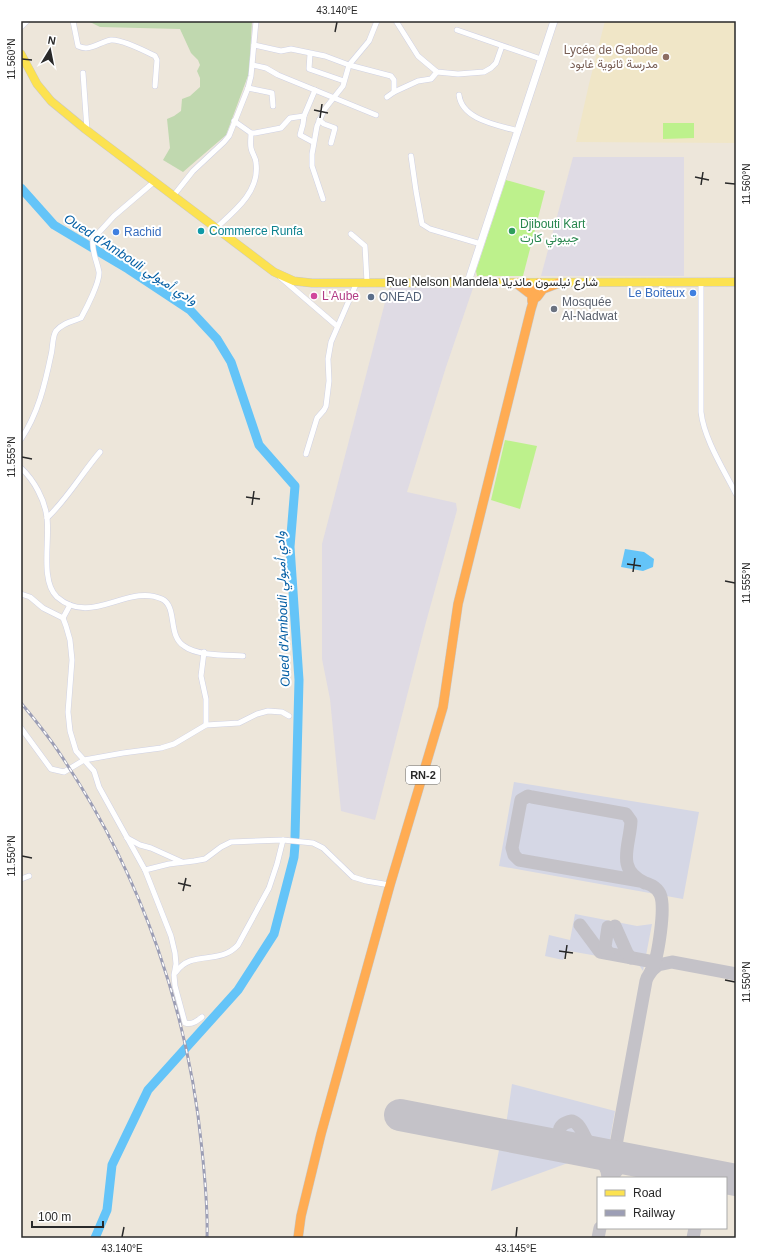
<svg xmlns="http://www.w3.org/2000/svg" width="757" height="1259" viewBox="0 0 757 1259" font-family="Helvetica,Vazirmatn,sans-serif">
  <rect width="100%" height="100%" fill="#ede6da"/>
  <g fill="#dfdbe4">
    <polygon points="573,157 684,157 684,276 541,276"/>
    <polygon points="389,287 473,288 446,367 407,492 456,503 457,510 426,622 375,820 341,811 330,699 322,659 322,544"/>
  </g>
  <polygon fill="#f0e6c7" points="605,21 736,21 736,143 576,142 589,84"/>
  <g fill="#d5d7e5">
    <polygon points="514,782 699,812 683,899 499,866"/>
    <polygon points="575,914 637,926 652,924 643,971 638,963 569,951 565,955 563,960 545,956 549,935 570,940"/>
    <polygon points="512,1084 615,1111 609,1145 506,1125"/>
    <polygon points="499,1150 568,1163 491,1191"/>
  </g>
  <polygon fill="#c0d8af" points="88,21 252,21 249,73 226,135 183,172 163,160 170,148 167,119 174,116 181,111 182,99 190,96 200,87 200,78 197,71 200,65 198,60 191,53 180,29 100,27"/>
  <g fill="#bdf18c">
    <polygon points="663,123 694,123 694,138 663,139"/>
    <polygon points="506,180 545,191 523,276 477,276 476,271"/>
    <polygon points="505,440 537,446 520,509 491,500"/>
  </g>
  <polygon fill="#64c4f8" points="625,549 644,552 654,559 653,567 643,571 621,567"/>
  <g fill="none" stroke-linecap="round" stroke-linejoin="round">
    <g stroke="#64c4f8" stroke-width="9">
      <polyline points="21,188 54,225 128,269 190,310 217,339 231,362 259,445 295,486 290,547 299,680 295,837"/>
      <polyline points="95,1238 107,1210 112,1165 148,1090 238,990 274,934 294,857 295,845"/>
    </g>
    <g stroke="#c4c2c8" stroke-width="13">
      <polyline points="580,925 600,952 654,962"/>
      <polyline points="615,926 627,953 631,958"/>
      <polyline points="608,953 605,947 608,927"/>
      <polyline points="651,971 658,965 672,962 736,974"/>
      <path d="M562 1146C558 1133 556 1124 572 1121 581 1124 583 1135 588 1142 592 1148 597 1151 603 1154"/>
      <path d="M594 1152C601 1159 608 1167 608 1178"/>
      <path d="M623 1158 618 1153 616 1145 646 981C647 976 650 974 652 970 658 957 666 907 660 894 656 886 649 884 640 881L519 860 514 855 512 848 521 800 528 796 532 797 626 814 631 821C630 846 615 869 645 883"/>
      <polyline points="682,1169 692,1178"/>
      <polyline points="611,1178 619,1168 632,1160"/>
      <polyline points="726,1180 733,1179"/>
      <polyline points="598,1238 600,1228"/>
      <polyline points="693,1238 695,1228"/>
    </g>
    <polyline stroke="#c4c2c8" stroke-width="32" points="400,1115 736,1180"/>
    <defs>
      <g id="street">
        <path d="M73 21 78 46C90 52 99 42 111 40 122 39 145 51 155 56L157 60 155 86"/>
        <polyline points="396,21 418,56 437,72 458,74 484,72 491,68 496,63 502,46"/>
        <polyline points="21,27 27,21"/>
        <polyline points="457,30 541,59"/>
        <polyline points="254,45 281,51 291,49 325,56 349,65 391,76 394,80 394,92"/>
        <polyline points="310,54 309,69 344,81"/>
        <polyline points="253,65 266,68 278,75 376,115"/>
        <polyline points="83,73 87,130"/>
        <polyline points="248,88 272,93 273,106"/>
        <path d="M459 95C462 120 498 125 518 131"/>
        <polyline points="387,97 394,92 418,81 431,79 437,72"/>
        <polyline points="304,116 303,124 300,135 313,142"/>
        <polyline points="319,120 324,124 335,128 331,143"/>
        <polyline points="234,121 251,133 255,133 281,128 290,118 304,116 315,90"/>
        <polyline points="411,156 416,191 422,224 430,229 481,244"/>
        <polyline points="174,195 193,171 224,142 229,136 248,88 251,76 256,21"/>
        <polyline points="323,199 312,166 312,154 317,126 324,110 343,86 349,65 369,41 377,21"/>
        <path d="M217 227C235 211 260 191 256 163 256 157 252 154 251 148 250 143 251 138 251 133"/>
        <polyline points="351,234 365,246 367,282"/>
        <polyline points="280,277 337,326"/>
        <path d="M701 282V412C704 439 724 470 736 494"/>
        <path d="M21 439C38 414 45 384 51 355 53 348 52 337 56 331 62 323 73 321 81 318 86 309 100 282 99 272 97 261 91 250 93 239L114 216 155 181"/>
        <polyline points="306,454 317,418 324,410 326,406 329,381 328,359 331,342 357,282"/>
        <path d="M21 468C34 480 45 500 47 518 50 540 40 581 57 597 91 627 128 583 162 599 178 607 167 635 184 646 197 656 227 655 243 656"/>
        <path d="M47 518C68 498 82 473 100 452"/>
        <path d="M21 594 30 597 43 608 63 618 66 626 70 640 72 660 68 712 70 731 76 751 94 771 99 787 145 870 171 936 175 953 176 964 174 975 175 986 185 1023C192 1025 197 1021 202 1017"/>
        <polyline points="63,618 70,605"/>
        <polyline points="204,652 201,676 206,699 206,725"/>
        <polyline points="21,728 51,769 64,772 84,760 123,753 161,748 174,744 206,725 239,723 257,714 268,711 282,712 289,716"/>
        <polyline points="127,838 140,845 151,848 182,862"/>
        <polyline points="145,870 169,864 194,861 205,859 221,847 231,842 283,840 313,843 323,848 353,877 366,881 390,885"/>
        <polyline points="21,879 29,876"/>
        <path d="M176 972C192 949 219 966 238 945L269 888 277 864 283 840"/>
      </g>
      <polyline id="secondary" points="468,282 554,21"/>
      <polyline id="primary" points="21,54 37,84 51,101 85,129 274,272 294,281 312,283 736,282"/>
      <g id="highway">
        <polyline points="516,283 529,293"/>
        <polyline points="527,283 532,292 532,301"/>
        <polyline points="537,297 543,289 559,283"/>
        <polyline points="298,1238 301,1216 321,1134 390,885 443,707 458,604 531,309 539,283"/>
      </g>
    </defs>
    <use href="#street" stroke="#cfd1e4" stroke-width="6"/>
    <use href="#secondary" stroke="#cfd1e4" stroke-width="8"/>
    <use href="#primary" stroke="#c7c7c7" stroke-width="9"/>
    <use href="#highway" stroke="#c7c7c7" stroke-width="10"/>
    <use href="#street" stroke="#fff" stroke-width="5"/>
    <use href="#secondary" stroke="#fff" stroke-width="7"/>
    <use href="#primary" stroke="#fce250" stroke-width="8"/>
    <use href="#highway" stroke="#ffac53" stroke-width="9"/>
    <defs>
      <path id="rail" d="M21 703C37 722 53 742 66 763 142 878 189 1013 202 1150 205 1179 208 1209 207 1238"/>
    </defs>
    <use href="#rail" stroke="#9c9eb5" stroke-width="3"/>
    <use href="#rail" stroke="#fff" stroke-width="1.5" stroke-dasharray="4.5" stroke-linecap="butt"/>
  </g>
  <path fill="none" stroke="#292929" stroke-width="1.5" d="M335 32 337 22M22 59 32 60M314 110 328 113M320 118 322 104M695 177 709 180M725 183 735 184M701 185 703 172M22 457 32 459M246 497 260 499M252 505 254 491M627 564 641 566M633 572 635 558M725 581 735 583M22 856 32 858M178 883 191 886M183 891 186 878M559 951 573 953M565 959 567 945M725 980 735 982M122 1237 124 1227M516 1237 517 1227"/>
  <circle fill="#8d6e63" stroke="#fff" stroke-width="1.5" cx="666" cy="57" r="4"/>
  <circle fill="#0f9aa8" stroke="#fff" stroke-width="1.5" cx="201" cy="231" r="4"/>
  <circle fill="#2e9e5b" stroke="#fff" stroke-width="1.5" cx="512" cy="231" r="4"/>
  <g fill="#3f7fe0" stroke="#fff" stroke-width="1.5">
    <circle cx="116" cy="232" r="4"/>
    <circle cx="693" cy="293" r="4"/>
  </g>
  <circle fill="#d1479c" stroke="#fff" stroke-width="1.5" cx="314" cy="296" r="4"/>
  <circle fill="#5c6f8a" stroke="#fff" stroke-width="1.5" cx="371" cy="297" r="4"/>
  <circle fill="#6b7280" stroke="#fff" stroke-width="1.5" cx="554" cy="309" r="4"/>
  <g text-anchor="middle" stroke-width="4" stroke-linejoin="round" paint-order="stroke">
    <rect fill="#fff" stroke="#696969" stroke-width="1" x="406" y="766" width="34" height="18" rx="3"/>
    <g font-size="11" font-weight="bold" fill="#292929">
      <text x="423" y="779">RN-2</text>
    </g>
    <g font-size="12" fill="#785e54" stroke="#fff" text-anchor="end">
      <text x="658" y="54">Lycée de Gabode<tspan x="658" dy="14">مدرسة ثانوية غابود</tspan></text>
    </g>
    <g font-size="12" fill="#27864d" stroke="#fff" text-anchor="start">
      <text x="520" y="228">Djibouti Kart<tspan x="520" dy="14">جيبوتي كارت</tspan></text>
    </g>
    <g font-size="12" fill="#0d838f" stroke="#fff" text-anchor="start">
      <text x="209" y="235">Commerce Runfa</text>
    </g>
    <g font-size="12" fill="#366cbe" stroke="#fff" text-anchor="start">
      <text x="124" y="236">Rachid</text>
      <text x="685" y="297" text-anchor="end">Le Boiteux</text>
    </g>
    <g font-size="12" fill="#292929" stroke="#fff">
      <text x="492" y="286">Rue Nelson Mandela شارع نيلسون مانديلا</text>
    </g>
    <g font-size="12" fill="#b23c85" stroke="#fff" text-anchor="start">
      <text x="322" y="300">L'Aube</text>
    </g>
    <g font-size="12" fill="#4e5e75" stroke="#fff" text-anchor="start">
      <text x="379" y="301">ONEAD</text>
    </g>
    <g font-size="12" fill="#5b616d" stroke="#fff" text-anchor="start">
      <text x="562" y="306">Mosquée<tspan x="562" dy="14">Al-Nadwat</tspan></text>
    </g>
    <g font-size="13" font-style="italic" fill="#035ea4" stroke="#fff">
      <text transform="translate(131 259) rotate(33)" y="5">Oued d'Ambouli وادي أمبولي</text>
      <text transform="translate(282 609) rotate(-92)" y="5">Oued d'Ambouli وادي أمبولي</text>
    </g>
  </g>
  <rect width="757" height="1259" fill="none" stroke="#ffffff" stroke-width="44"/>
  <rect x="597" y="1177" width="130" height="52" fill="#ffffff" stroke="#a9a9a9"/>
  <rect x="605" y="1190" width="20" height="6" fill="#fce250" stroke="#a9a9a9"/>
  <text x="633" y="1197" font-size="12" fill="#292929">Road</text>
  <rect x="605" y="1210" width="20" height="6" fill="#9c9eb5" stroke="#a9a9a9"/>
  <text x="633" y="1217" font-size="12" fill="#292929">Railway</text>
  <g transform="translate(50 50) rotate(10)" stroke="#ffffff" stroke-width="3" paint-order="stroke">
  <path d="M0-3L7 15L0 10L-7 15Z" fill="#292929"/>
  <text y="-6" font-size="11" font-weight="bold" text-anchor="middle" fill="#292929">N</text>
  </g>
  <path d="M32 1221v6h71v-6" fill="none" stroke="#292929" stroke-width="2"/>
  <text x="38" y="1221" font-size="12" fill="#292929" stroke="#ffffff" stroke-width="3" paint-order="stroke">100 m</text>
  <rect x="22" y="22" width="713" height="1215" fill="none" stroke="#292929" stroke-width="1.5"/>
  <g font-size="10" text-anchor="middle" fill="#292929">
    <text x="337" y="14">43.140°E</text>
    <text transform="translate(11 59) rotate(-90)" y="4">11.560°N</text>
    <text transform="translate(746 184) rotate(-90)" y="4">11.560°N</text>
    <text transform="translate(11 457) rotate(-90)" y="4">11.555°N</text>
    <text transform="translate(746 583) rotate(-90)" y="4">11.555°N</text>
    <text transform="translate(11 856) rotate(-90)" y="4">11.550°N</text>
    <text transform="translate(746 982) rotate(-90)" y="4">11.550°N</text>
    <text x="122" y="1252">43.140°E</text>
    <text x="516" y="1252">43.145°E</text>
  </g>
</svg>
